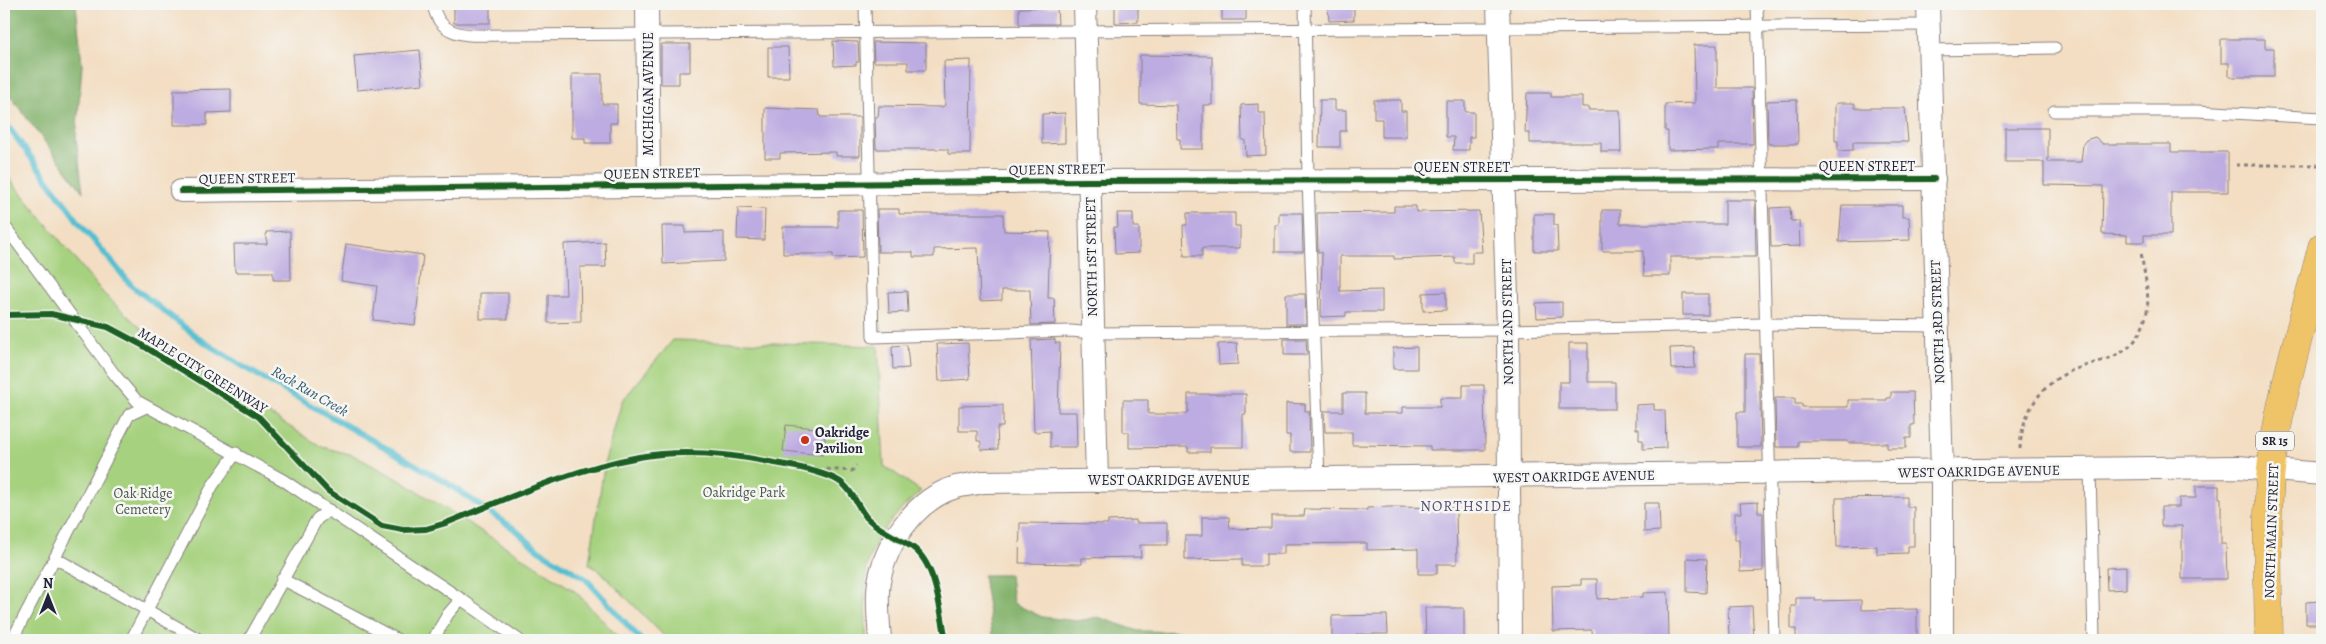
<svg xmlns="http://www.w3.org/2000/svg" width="2326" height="644" viewBox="0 0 2326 644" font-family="Alegreya,serif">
  <rect width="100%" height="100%" fill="#f6f6f2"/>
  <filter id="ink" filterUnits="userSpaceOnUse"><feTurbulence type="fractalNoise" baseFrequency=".02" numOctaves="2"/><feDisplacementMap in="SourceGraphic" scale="10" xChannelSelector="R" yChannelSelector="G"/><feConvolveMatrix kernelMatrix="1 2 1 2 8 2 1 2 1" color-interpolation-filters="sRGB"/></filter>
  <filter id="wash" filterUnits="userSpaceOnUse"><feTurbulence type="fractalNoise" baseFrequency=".0096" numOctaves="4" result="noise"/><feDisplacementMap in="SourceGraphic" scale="20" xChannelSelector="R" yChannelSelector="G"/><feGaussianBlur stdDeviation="1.12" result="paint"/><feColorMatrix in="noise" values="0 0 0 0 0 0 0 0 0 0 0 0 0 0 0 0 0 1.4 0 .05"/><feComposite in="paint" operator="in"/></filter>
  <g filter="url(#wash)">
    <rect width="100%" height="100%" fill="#f3dec3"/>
    <g fill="#a6d17e" stroke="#647a5c">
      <polygon points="4,172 104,294 142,329 180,358 322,447 353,455 398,479 527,560 576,592 621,640 4,640"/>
      <path d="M673 340 878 346 884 466 921 491C897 512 869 540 866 574 864 595 866 618 866 640H668L602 573 589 564 605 461 622 401Z"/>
    </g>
    <g fill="#84b36d" stroke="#536a54">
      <polygon points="4,4 76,4 82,65 76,138 83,192 4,88"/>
      <polygon points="983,575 1010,575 1013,603 1042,617 1078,621 1098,617 1138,631 1198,632 1211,640 993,640"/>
    </g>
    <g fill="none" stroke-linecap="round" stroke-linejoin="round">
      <polyline stroke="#54bed0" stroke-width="6" points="4,121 81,225 132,286 201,340 240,365 444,481 513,528 537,549 586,579 641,640"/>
    </g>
    <g id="blocks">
      <g fill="#bdace1">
        <rect x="454" y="4" width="36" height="19"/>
        <polygon points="1115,4 1138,4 1138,22 1115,23"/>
        <rect x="1222" y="4" width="24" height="16"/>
        <polygon points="1328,4 1354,4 1354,20 1329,21"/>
        <polygon points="1057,7 1058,24 1019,24 1019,8"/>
        <polygon points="2221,39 2265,39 2265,48 2274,48 2274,77 2229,77 2229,63 2221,63"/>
        <polygon points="833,41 858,42 859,62 856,62 856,65 834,66"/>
        <polygon points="873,42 926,43 926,70 908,70 908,62 874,62"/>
        <polygon points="661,44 690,44 690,72 679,72 679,84 661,84"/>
        <polygon points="1694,45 1717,45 1717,88 1752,88 1753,144 1718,144 1718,149 1668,150 1668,131 1665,131 1665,104 1695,103"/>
        <polygon points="768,47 788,47 789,77 768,77"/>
        <polygon points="420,50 423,84 357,90 354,56"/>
        <polygon points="1140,55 1212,56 1212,105 1203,105 1203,149 1180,149 1180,139 1177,139 1176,105 1140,104"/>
        <polygon points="971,60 970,154 948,154 948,149 876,149 875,117 878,117 879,106 942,107 945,105 944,61"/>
        <polygon points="572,74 602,74 602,104 617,104 617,123 610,123 610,143 585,143 585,138 572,138"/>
        <polygon points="231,89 231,112 207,113 207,125 174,125 174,90"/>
        <polygon points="1527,93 1551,93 1551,97 1582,97 1582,107 1588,107 1588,110 1620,110 1621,152 1601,152 1601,143 1530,143 1530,133 1525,133"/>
        <polygon points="1320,100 1335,100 1335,110 1346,110 1346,131 1340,131 1340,147 1319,147"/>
        <polygon points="1374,100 1401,100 1401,111 1406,111 1406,137 1382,137 1382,119 1374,119"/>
        <polygon points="1797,100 1798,144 1768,144 1767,101"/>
        <polygon points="1446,101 1465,101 1465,112 1474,112 1474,137 1469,137 1469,150 1453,150 1454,137 1446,137"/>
        <polygon points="1838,103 1852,103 1855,104 1855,108 1905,108 1908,142 1853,142 1853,150 1838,151 1838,141 1835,141 1835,105"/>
        <polygon points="1258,104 1258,113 1265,113 1266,155 1246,156 1245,140 1242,140 1241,105"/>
        <polygon points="765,108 819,110 820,117 860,117 860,156 836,156 836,152 780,153 780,158 765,158"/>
        <polygon points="1065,113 1065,143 1042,144 1042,114"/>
        <polygon points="2005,128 2048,128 2048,162 2081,162 2083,144 2086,140 2095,137 2103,144 2171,144 2171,152 2228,152 2228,192 2171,192 2171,235 2144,235 2144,242 2127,242 2127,235 2102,234 2103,186 2044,185 2044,162 2005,162"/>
        <polygon points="1725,200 1755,200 1756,257 1670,257 1670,276 1644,276 1643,251 1602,251 1602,210 1620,210 1620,224 1725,224"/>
        <polygon points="1842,205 1902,205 1902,217 1909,217 1910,240 1839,242"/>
        <polygon points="1394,206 1416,206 1416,212 1479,211 1482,252 1472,252 1472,263 1455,263 1455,257 1394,259 1394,256 1340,256 1340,291 1382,290 1382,312 1346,312 1346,316 1321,317 1322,252 1318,252 1317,213 1394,212"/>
        <polygon points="1790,207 1791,221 1799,221 1800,246 1771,247 1770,208"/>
        <polygon points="738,208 765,209 764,240 737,239"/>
        <polygon points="877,209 899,209 899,214 1003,214 1004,231 1050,232 1048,298 1054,298 1055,324 1031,325 1030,290 1002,290 1002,300 980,301 978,248 934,249 934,257 913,257 913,252 878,252"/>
        <polygon points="838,210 862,210 863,257 833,258 833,254 783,254 783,227 838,227"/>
        <polygon points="1117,213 1133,213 1133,227 1139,227 1139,253 1115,254 1114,227 1118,227"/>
        <polygon points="1187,213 1235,213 1235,226 1240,226 1240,248 1202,248 1202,256 1184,256 1183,225 1187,225"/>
        <polygon points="1279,213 1302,213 1303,252 1275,252 1275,225 1279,225"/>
        <polygon points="1534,214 1554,214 1554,225 1557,225 1558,251 1534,251"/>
        <polygon points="662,226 685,226 685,233 724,232 724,261 663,264"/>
        <polygon points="290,231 291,280 273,280 273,272 235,272 234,244 267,244 266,232"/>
        <polygon points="605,242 606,267 580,267 581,322 548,323 548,295 566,295 564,244"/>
        <polygon points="346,244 423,255 415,325 373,320 377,286 341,281"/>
        <polygon points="907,291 908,312 889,313 888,292"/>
        <polygon points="1446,292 1446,310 1423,311 1423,293"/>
        <rect x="480" y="293" width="28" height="26"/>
        <polygon points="1286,294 1305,294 1306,324 1286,324"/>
        <rect x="1683" y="294" width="25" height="21"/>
        <polygon points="1562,302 1562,317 1537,318 1536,303"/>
        <polygon points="1055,339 1055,343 1060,343 1058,412 1076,412 1077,447 1050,447 1050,431 1034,432 1031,340"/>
        <polygon points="1284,339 1306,339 1307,355 1284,355"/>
        <polygon points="968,343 970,379 939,381 937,344"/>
        <polygon points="1237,343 1238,364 1219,365 1218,344"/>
        <polygon points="1569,343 1588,343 1588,382 1615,382 1615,409 1559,409 1559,382 1569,382"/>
        <polygon points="907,345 909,368 893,369 892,346"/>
        <polygon points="1417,347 1417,369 1393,369 1393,348"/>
        <polygon points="1694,347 1695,368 1671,369 1670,348"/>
        <polygon points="1745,354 1759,354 1761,447 1737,447 1737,412 1745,412"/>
        <polygon points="1463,385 1484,385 1485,450 1430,450 1430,446 1352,445 1352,432 1325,432 1324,411 1343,411 1343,393 1365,393 1365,413 1403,413 1403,407 1440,407 1440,398 1463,398"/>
        <polygon points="1891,392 1913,392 1914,425 1911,425 1911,438 1906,438 1906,448 1887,448 1887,443 1848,443 1848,441 1798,441 1798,447 1776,447 1775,398 1795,398 1795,404 1802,404 1802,407 1848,407 1848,400 1887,400 1887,398 1891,398"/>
        <polygon points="1188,394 1246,394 1246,414 1243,414 1243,447 1210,447 1210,452 1188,452 1188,447 1129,448 1129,432 1123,432 1123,400 1148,400 1148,414 1184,414 1188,412"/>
        <polygon points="1286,403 1305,404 1305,411 1309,411 1310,452 1290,452 1290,435 1286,435"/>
        <polygon points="1654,404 1654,410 1665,410 1666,448 1643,449 1643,440 1639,440 1639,429 1636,429 1636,405"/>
        <polygon points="1003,405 1003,427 997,427 998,449 981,450 981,441 977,441 977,431 959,431 959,406"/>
        <polygon points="786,425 826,429 823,455 783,451"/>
        <polygon points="2196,486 2219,486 2219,498 2221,498 2221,544 2226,544 2227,579 2182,579 2182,526 2161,526 2161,507 2179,507 2179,498 2196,498"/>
        <polygon points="1907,497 1907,507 1914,507 1914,546 1908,546 1908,553 1877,554 1877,546 1837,547 1836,498"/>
        <polygon points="1758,502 1758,513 1763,513 1763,571 1740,572 1739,540 1735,540 1735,513 1741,513 1740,503"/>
        <polygon points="1644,503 1659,503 1660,531 1644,532"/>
        <polygon points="1390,507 1456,508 1457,564 1437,564 1437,574 1418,574 1418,549 1367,550 1367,543 1284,544 1284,554 1266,554 1266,566 1242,566 1242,559 1185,560 1185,536 1202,536 1202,517 1229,517 1230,529 1271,528 1271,516 1304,516 1305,509 1367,510 1367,508"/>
        <polygon points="1136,520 1136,523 1167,523 1167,545 1140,545 1141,557 1082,558 1082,564 1019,563 1020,523 1108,524 1108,521"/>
        <polygon points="1687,558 1707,559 1706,593 1687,592"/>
        <polygon points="2126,567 2126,589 2107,590 2106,568"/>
        <polygon points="1581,579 1597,579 1597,599 1643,597 1643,593 1668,592 1669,640 1648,640 1648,636 1593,640 1592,630 1553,631 1552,586 1581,585"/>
        <polygon points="1796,598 1815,598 1815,601 1861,600 1861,610 1917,609 1917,640 1796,640 1796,629 1791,629 1791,606 1796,606"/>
        <polygon points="2322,601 2322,624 2306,624 2306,602"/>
        <polygon points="1752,606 1754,640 1729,640 1728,607"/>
        <polygon points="1425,608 1464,608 1464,639 1426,640"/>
        <polygon points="1387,615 1388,634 1356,634 1356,640 1332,640 1332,616"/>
      </g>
    </g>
  </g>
  <g filter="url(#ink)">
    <use href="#blocks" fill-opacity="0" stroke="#8a807f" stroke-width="1"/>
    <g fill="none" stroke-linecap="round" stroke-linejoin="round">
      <defs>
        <g id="service">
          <path d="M433 4C439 41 474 35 503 35L1928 25"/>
          <polyline points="865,4 873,337 1071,331 1093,333 1508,330 1764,324 1938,326"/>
          <polyline points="1305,4 1308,180 1319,479"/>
          <polyline points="1757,4 1774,640"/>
          <polyline points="1929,50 2055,48"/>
          <polyline points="2054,111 2197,111 2322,118"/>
          <polyline points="4,225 115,375 137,401 283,480 461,599 519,640"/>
          <polyline points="2090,469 2094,640"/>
          <polyline points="55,558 200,640"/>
          <polyline points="282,579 398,640"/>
          <polyline points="12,640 129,415 146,407"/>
          <polyline points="131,640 213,485 236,453"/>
          <polyline points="249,640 317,519 329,510"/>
          <polyline points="433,640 448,614 461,599"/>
        </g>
        <g id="minor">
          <polyline points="647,4 649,185"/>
          <polyline points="1085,4 1097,481"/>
          <polyline points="1498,4 1508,330 1510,640"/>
          <polyline points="1928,4 1942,471 1942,640"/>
          <polyline points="181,191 1089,181 1934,179"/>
          <path d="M880 640C879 622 876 600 879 582 886 542 916 499 956 487 965 485 974 484 983 482L2238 467 2322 474"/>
        </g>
        <path id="primary" d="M2269 640C2268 574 2264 505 2275 439 2286 375 2306 311 2322 247"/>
      </defs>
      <use href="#service" stroke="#8a807f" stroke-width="13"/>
      <use href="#minor" stroke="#8a807f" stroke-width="24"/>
      <use href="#primary" stroke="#8a807f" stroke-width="29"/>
      <g stroke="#8a807f" stroke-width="3" stroke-dasharray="4 4" stroke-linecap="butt">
        <polyline points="2236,165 2319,165"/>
        <path d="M2020 449C2021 421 2033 395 2058 378 2093 355 2136 368 2147 311 2150 291 2143 271 2141 251"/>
        <polyline points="823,475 825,469 852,471 856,465"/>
      </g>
      <use href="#service" stroke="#fff" stroke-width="11"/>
      <use href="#minor" stroke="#fff" stroke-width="22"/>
      <use href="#primary" stroke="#efc469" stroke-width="28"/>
      <defs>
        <g id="cycleway">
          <polyline points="181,191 1089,181 1934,179"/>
          <path d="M4 315 51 314 108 327 140 344 259 417 328 491 382 526 403 530 426 529 446 523C509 498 572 469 639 457 684 449 731 454 775 463 793 466 830 473 843 484 854 493 858 508 867 518 879 530 898 538 912 547 937 564 940 612 946 640"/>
        </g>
      </defs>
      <use href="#cycleway" stroke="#f6f6f2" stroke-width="9"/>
      <use href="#cycleway" stroke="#1b5e20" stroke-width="6"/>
    </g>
  </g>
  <circle fill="#c8321e" stroke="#f6f6f2" stroke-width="2" cx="805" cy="440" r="5"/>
  <g text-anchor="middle" stroke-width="5" stroke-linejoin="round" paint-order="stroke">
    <rect fill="#f6f6f2" stroke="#626272" stroke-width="1" x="2256" y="431.5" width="38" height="19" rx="4"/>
    <g font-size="12" font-weight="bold" fill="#22223b">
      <text x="2275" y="445">SR 15</text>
    </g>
    <g font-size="14" fill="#22223b" stroke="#f6f6f2">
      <text transform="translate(648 94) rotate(-90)" y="5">MICHIGAN AVENUE</text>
      <text x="1867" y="171">QUEEN STREET</text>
      <text x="1462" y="172">QUEEN STREET</text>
      <text transform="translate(1057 169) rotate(-1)" y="5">QUEEN STREET</text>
      <text transform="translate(652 173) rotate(-1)" y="5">QUEEN STREET</text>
      <text transform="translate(247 178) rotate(-1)" y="5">QUEEN STREET</text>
      <text transform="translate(1091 257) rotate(-91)" y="5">NORTH 1ST STREET</text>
      <text transform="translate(1507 322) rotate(-91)" y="5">NORTH 2ND STREET</text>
      <text transform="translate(1937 322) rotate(-92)" y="5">NORTH 3RD STREET</text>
      <text transform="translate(203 370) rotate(32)" y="5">MAPLE CITY GREENWAY</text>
      <text transform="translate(1979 471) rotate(-1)" y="5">WEST OAKRIDGE AVENUE</text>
      <text transform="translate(1574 476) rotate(-1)" y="5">WEST OAKRIDGE AVENUE</text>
      <text x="1169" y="485">WEST OAKRIDGE AVENUE</text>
      <text transform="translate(2271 531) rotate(-88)" y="5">NORTH MAIN STREET</text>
    </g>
    <g font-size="14" font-weight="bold" fill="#22223b" stroke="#f6f6f2" text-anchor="start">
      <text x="815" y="437">Oakridge<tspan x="815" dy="16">Pavilion</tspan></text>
    </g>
    <g font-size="14" fill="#4a574f" stroke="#f6f6f2">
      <text x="744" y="497">Oakridge Park</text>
      <text x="143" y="498">Oak Ridge<tspan x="143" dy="16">Cemetery</tspan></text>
    </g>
    <g font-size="15" font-style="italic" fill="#34596f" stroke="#f6f6f2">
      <text transform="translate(310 391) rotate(30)" y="5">Rock Run Creek</text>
    </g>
    <g font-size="15" letter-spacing="1" fill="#585275" stroke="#f6f6f2">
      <text x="1466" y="511">NORTHSIDE</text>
    </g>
  </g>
  <rect width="2326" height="644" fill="none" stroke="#f6f6f2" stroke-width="20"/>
  <g transform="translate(48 596)" stroke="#f6f6f2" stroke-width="4" paint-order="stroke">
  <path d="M0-4L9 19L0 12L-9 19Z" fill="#22223b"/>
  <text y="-8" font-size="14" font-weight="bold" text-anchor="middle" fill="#22223b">N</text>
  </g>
</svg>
